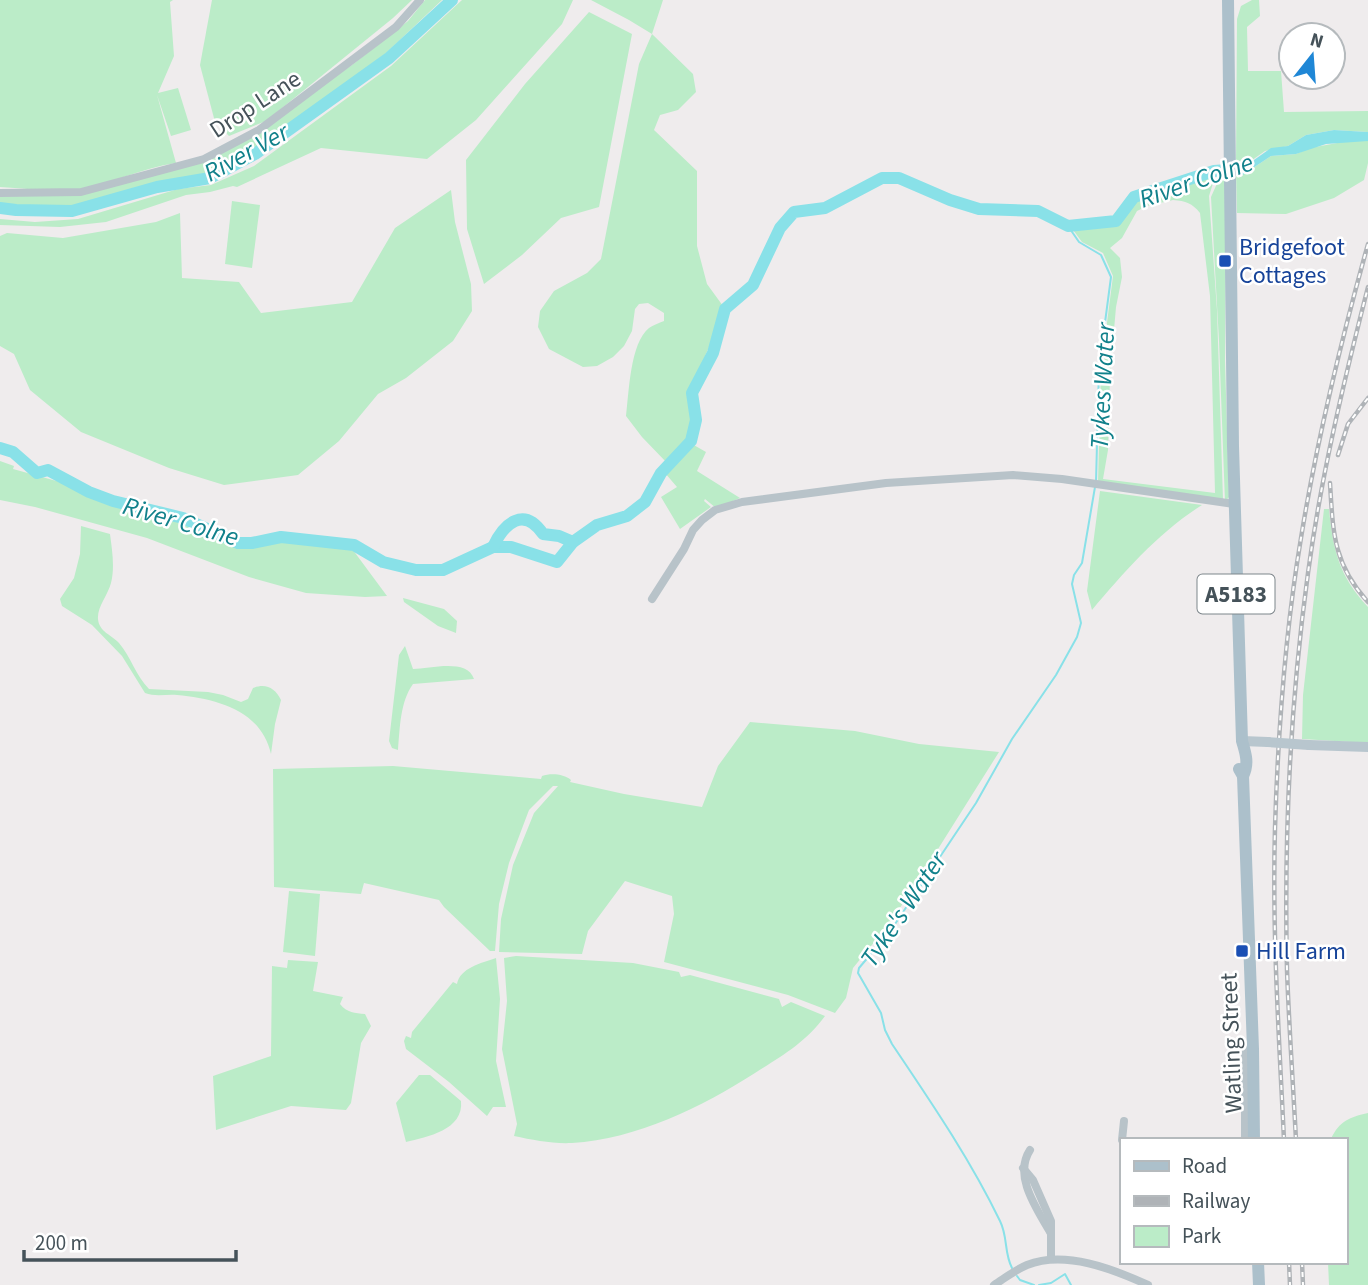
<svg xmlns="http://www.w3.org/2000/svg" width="1368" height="1285" viewBox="0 0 1368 1285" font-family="'Source Sans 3',sans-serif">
  <rect width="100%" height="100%" fill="#efeced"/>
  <g fill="#bbecc8" fill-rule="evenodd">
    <path d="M0 0H173L170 2 174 56 158 93 178 88 191 130 171 136 157 95 176 163C142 168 110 184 76 190 52 193 25 188 0 187Z"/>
    <polygon points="212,0 412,0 393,18 266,121 229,136 215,122 200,65"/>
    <polygon points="425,0 442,0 385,54 285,129 236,162 211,173 72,209 0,206 0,194 66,195 205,161 296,103 352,65 408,21"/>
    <polygon points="462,0 573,0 562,24 476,120 427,159 321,148 237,187 233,186 210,192 186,195 106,222 60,227 0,225 0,219 35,222 78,219 178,189 211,185 254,166 391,66"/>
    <path d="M591 0H663L652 34 693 74 696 92 678 110 660 115 654 130 697 171V246L707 284 723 306 715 333 690 391 694 417 689 440 668 464 642 437 626 416C629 393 630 343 649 328 653 325 659 323 664 321V313L648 303 639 304 635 309 632 331 624 346 613 357 597 366 583 367 549 349 538 327 540 311 554 291 587 273 601 259 639 64 652 34 629 20Z"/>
    <polygon points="1252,0 1259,0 1260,16 1247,27 1248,71 1281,71 1284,112 1368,111 1368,132 1334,130 1306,135 1288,146 1265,151 1248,163 1236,165 1237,19 1241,6"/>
    <polygon points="589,12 632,34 599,207 561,218 522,255 484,284 467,229 466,160 525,84"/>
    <polygon points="1348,141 1368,141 1368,163 1364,180 1334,198 1286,214 1237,213 1236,172 1253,168 1271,156 1296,154 1310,148"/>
    <path d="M1216 174 1209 196 1217 310 1223 500 1098 483 1101 369 1113 276 1103 253 1082 242 1071 227 1117 223 1136 197ZM1173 200C1186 201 1192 203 1200 213L1210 296 1215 493 1103 479 1108 450 1110 376 1116 307 1122 277 1120 258 1110 248 1122 238 1137 211 1147 206Z"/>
    <polygon points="1226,177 1225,361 1229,497 1225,502 1219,341 1211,197 1219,179"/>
    <polygon points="451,190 455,222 471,284 472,311 453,341 406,378 378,394 339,441 298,475 224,485 169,468 81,432 30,390 14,354 0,346 0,236 7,233 63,238 156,222 180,213 182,278 239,282 261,313 352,302 395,228"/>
    <polygon points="232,201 260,205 252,268 225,264"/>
    <polygon points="692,444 706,452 697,471 740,498 716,508 705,499 704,501 711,507 680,529 661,497 677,487 665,473"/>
    <polygon points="0,461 14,466 13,469 71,485 102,499 183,522 229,542 240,545 280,539 350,546 387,596 365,597 306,593 249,577 147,538 35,507 0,500"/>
    <path d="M1100 491 1202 505C1159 532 1124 572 1092 610L1087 591Z"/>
    <path d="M1324 509H1329C1333 550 1339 576 1368 607V743L1302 739 1303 695Z"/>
    <path d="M81 526 110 534C112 550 115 567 111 583 108 595 97 607 98 619 99 632 112 635 119 643 131 657 136 676 149 689L208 692 223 695 241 702 248 699 253 688C266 683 275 688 281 700L275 724 271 754C261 710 217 699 177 695 167 694 155 697 145 693L122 656 92 625 62 606 60 599 74 578 80 554Z"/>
    <polygon points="403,598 444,609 457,621 456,633 438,626 404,602"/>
    <path d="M405 646 413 669C430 669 467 658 474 679L413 684C400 702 400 728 398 750L392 748 389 741 399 655Z"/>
    <path d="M750 722 855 731 919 744 999 752 916 884 889 924 853 968 846 998 835 1013 788 995 664 962 674 914 672 896 625 881 588 931 582 954 499 952 501 919 513 865 534 813 558 786H553L529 810 509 863 499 904 495 951H490L444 907 439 900 364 883 361 894 274 887 273 769 393 766 541 779 542 776C551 773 564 774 571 780L570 782 624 794 702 807 718 766Z"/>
    <polygon points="289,891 320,894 315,956 283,952"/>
    <path d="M516 956 633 963 679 972 681 977 690 975 779 999 782 1007 791 1002 825 1016C805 1043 783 1055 755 1073 702 1107 637 1139 572 1143 553 1144 533 1140 514 1136L517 1124 502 1049 507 1001 504 958Z"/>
    <path d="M496 958 500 999 496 1061 506 1107H493L487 1116 449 1082 406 1049 404 1041 406 1036 411 1038 412 1032 453 982 457 984C460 968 481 963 496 958Z"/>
    <path d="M288 960 318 962 313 991 343 997 340 1004C347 1013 355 1013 365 1014L371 1026 361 1043 351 1103 346 1110 291 1106 216 1130 213 1076 271 1056 272 966 287 968Z"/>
    <path d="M419 1075H430L461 1101C464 1130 427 1137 406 1142L396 1103Z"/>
    <path d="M1368 1113V1285H1329L1328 1262H1345V1140L1331 1139C1339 1121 1350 1117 1368 1113Z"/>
  </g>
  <polygon fill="#89e1e8" points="1334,130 1368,132 1368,141 1326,144 1296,154 1271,156 1253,168 1236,172 1236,165 1254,160 1271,148 1288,146 1306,135"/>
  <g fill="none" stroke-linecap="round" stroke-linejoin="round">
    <g stroke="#89e1e8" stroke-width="2">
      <polyline points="1068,226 1079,242 1101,255 1111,277 1099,368 1096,482"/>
      <path d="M1012 1268C1004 1253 1008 1237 1000 1221 970 1159 931 1102 892 1044L885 1030 881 1013 858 973 859 968 891 930 976 803 1012 739 1056 675 1077 637 1081 623 1072 584 1074 575 1082 563 1095 487"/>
      <polyline points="1017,1276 1020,1280 1034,1285"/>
      <polyline points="1039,1285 1051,1283 1065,1274 1071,1285"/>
    </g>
    <g stroke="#89e1e8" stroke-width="12">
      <polyline points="0,208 16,210 72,211 157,187 210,178 255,154 389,58 452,0"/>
      <polyline points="0,448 13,452 37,473 48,470 89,492 113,501 183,518 238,543 252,543 281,537 354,545 383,562 416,570 443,570 493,547 511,547 557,562 573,542 597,525 627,516 645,502 661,473 691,441 696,420 692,393 713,353 725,309 753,285 780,228 794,212 825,208 882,178 899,178 950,200 979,209 1038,211 1068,226 1116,221 1134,197 1214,171 1241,169"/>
      <path d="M493 547C504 523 524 506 543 534L559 536 573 542"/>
    </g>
    <g stroke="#b8c3c9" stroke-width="8">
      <polyline points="0,193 81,192 204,159 259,130 396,27 420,0"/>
      <polyline points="652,599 684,549 693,530 702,520 715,510 742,502 886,483 1013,475 1062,479 1234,504"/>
      <polyline points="1122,1140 1124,1121"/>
      <polyline points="1245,1140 1245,1050 1253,1049"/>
      <path d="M1030 1150C1013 1176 1037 1209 1050 1232"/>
      <polyline points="1023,1168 1033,1180 1051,1221 1051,1259"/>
      <path d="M994 1285C1005 1278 1015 1270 1027 1265 1065 1250 1113 1269 1148 1285"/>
    </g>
    <g stroke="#b8c6ce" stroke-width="10">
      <polyline points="1242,741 1268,742"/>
      <polyline points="1309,745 1368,747"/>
    </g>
    <g stroke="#acc0cb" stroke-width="12">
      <path d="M1228 0 1233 446 1242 741C1246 754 1249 764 1243 776"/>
      <polyline points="1239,769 1243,776 1253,1049 1254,1140"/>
      <polyline points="1258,1262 1259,1285"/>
    </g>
    <defs>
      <g id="rail">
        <polyline points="1338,455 1348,424 1368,398"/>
        <path d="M1330 483C1333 532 1333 564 1368 602"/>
        <path d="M1284 1140C1279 1036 1272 932 1275 828 1278 732 1285 633 1301 538 1317 439 1341 341 1368 244"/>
        <path d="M1296 1140C1293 1083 1289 1027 1287 970 1284 838 1290 704 1308 573 1321 476 1344 381 1368 287"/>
        <polyline points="1289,1262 1290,1285"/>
        <polyline points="1302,1262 1303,1285"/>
      </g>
    </defs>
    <use href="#rail" stroke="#afb3b7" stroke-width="4.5"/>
    <use href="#rail" stroke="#fff" stroke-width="2" stroke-dasharray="5" stroke-linecap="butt"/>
    <polyline stroke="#b8c6ce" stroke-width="10" points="1268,742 1309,745"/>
  </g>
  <g fill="#1a4fb4" stroke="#fff" stroke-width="2.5">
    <rect x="1218" y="254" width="14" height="14" rx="3.5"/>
    <rect x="1235" y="944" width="14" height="14" rx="3.5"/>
  </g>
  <g text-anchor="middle" stroke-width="5" stroke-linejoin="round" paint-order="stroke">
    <rect fill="#fff" stroke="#7d868b" stroke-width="2" x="1197.5" y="574.5" width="77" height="39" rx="5"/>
    <g font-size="23" font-weight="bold" fill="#455259">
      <text x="1236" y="602">A5183</text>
    </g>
    <g font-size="24" fill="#455259" stroke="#fff">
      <text transform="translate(255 104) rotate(-33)" y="8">Drop Lane</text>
      <text transform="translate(1231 1043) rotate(-92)" y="8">Watling Street</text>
    </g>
    <g font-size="24" fill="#164399" stroke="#fff" text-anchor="start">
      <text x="1239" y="255">Bridgefoot<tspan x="1239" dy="28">Cottages</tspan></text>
      <text x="1256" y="959">Hill Farm</text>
    </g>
    <g font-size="26" font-style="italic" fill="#11818b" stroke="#fff">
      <text transform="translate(246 152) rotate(-29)" y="9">River Ver</text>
      <text transform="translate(1196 180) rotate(-19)" y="9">River Colne</text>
      <text transform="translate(1102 386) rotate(-87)" y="9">Tykes Water</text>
      <text transform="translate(181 521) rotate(16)" y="9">River Colne</text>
      <text transform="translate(903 909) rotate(-56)" y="9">Tyke's Water</text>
    </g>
  </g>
  <rect x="1120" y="1138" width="228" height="126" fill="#ffffff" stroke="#b5babd" stroke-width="2"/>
  <rect x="1134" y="1161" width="35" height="10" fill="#acc0cb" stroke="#b5babd" stroke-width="2"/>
  <text x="1182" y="1173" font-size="21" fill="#455259">Road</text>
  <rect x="1134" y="1196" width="35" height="10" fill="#afb3b7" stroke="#b5babd" stroke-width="2"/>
  <text x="1182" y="1208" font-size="21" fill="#455259">Railway</text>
  <rect x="1134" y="1226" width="35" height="21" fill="#bbecc8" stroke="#b5babd" stroke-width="2"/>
  <text x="1182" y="1243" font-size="21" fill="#455259">Park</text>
  <g transform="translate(1312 56) rotate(17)"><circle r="33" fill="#ffffff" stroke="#b5babd" stroke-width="2"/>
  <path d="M0-5L12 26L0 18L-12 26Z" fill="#1f87d6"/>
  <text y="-10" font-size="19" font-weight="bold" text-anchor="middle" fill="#455259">N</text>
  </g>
  <path d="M24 1250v10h212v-10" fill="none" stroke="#455259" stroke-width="3.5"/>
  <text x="35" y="1250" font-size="21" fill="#455259" stroke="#ffffff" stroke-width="5" paint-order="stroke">200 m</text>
</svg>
